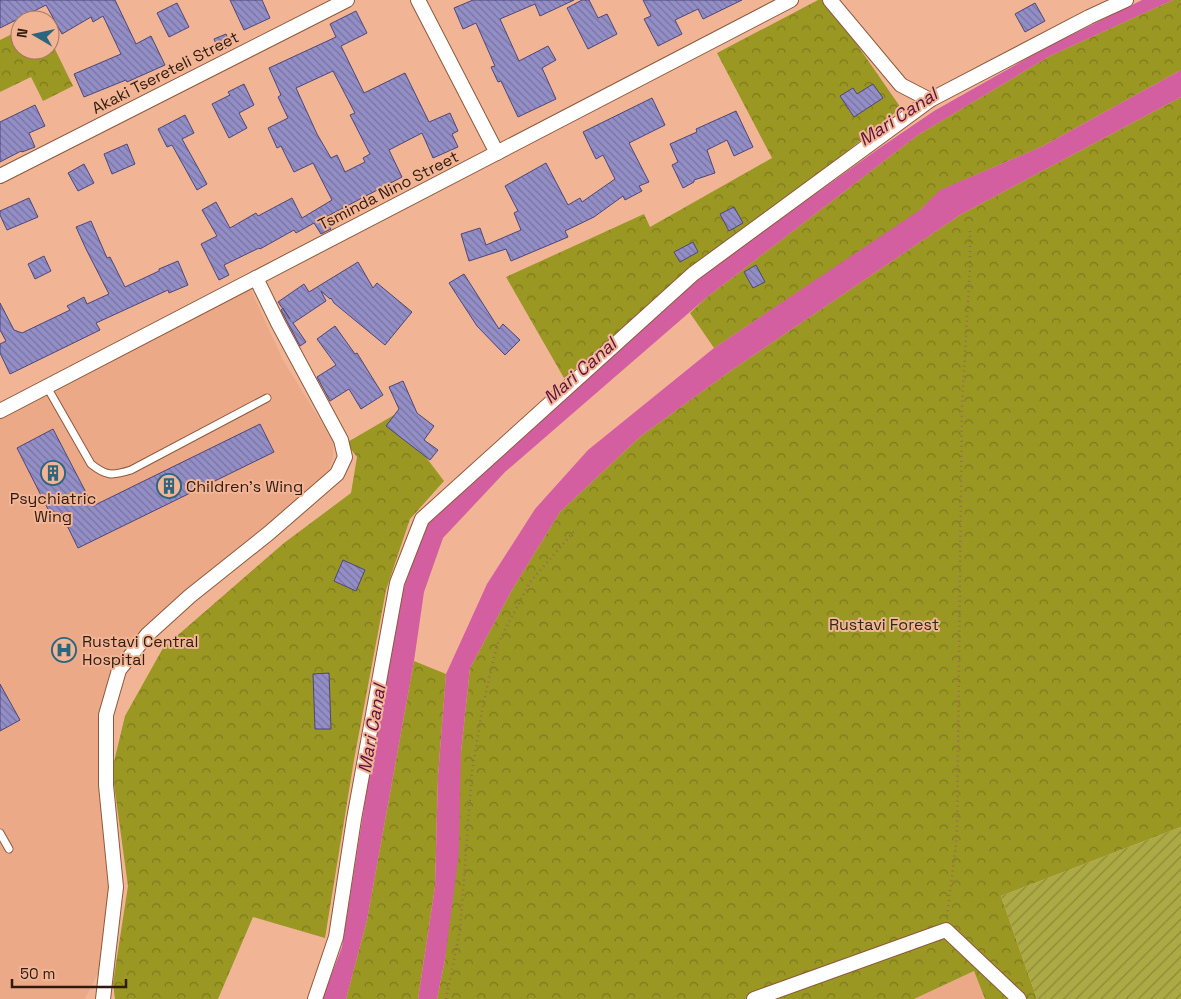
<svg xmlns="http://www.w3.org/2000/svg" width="1181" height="999" viewBox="0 0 1181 999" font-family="'Space Grotesk',sans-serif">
  <defs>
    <pattern id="forest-crowns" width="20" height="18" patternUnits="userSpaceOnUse" patternTransform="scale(1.25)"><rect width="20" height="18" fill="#9a9723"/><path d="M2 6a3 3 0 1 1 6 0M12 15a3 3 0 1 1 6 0" fill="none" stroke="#7e7a1d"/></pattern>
    <pattern id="garden-furrows" width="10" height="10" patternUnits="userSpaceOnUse" patternTransform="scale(1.25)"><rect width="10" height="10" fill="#acaa44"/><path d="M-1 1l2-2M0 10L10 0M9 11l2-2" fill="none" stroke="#8c8a37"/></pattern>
    <pattern id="building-back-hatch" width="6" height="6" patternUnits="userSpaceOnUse" patternTransform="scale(1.25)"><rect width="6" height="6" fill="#938ec6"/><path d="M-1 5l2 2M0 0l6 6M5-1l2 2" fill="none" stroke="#78739f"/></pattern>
  </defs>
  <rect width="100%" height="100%" fill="#f1b596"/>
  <g fill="#eca987">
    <polygon points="250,288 283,360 333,441 333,457 328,474 113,669 99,715 102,782 111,887 100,969 85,999 0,999 0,418"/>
    <polygon points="974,971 985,999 914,999"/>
  </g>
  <g fill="url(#forest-crowns)">
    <polygon points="818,0 826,0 901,108 564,378 506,277 644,214 650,227 772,158 717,53"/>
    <polygon points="1173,0 1181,0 1181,70 1043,146 941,190 916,214 714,348 690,313 706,298 918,135 1050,56"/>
    <polygon points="20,30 20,50 50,50 50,39 73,86 43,101 31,77 0,92 0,40"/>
    <polygon points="1181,97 1181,827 1001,896 1037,999 985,999 974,971 914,999 437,999 445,960 461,752 470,668 512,590 560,512 641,436 729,372 960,215"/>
    <polygon points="394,415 444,481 410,519 386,590 354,760 325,938 253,917 218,999 115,999 113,983 128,886 112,770 125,716 163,648 284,543 351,493 357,457 346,443"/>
    <polygon points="414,661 446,674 438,776 435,887 418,999 346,999 367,920"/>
  </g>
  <polygon fill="url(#garden-furrows)" points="1181,827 1181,999 1037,999 1001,896"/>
  <g fill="#d45fa0">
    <polygon points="1142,0 1173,0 1050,56 918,135 706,298 505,472 443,538 424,592 414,661 367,920 346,999 322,999 342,947 382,695 403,590 427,524 493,458 608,360 703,274 881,147 934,111 1049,46"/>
    <polygon points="1181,70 1181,97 960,215 729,372 641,436 560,512 512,590 470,668 461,752 459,853 445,960 437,999 418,999 435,887 438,776 446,674 487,584 535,509 588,450 714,348 920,210 940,190 1043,146"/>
  </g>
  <g fill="url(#building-back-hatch)" stroke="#4d4679" fill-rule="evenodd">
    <polygon points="0,0 115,0 136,44 151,36 165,65 127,82 126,80 84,97 74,74 121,54 103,16 93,22 91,17 62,34 46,5 0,28"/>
    <polygon points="230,0 262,0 270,18 244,30"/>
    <polygon points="473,0 574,0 540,16 535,4 500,19 519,61 548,46 556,60 542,68 556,99 518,117 501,81 498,82 491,67 495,66 476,23 463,29 454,8"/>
    <polygon points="582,0 589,0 598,18 607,14 617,34 588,49 567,8"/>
    <polygon points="643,0 742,0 703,19 698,9 675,20 682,34 658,46 644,19 651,16"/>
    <polygon points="177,3 189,27 169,37 157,13"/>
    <polygon points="1035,3 1045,21 1025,32 1015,14"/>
    <path d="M356 11 367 33 341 46 364 93 405 73 429 122 450 113 458 131 452 134 458 147 433 158 422 133 389 150 402 177 324 218 331 229 321 234 314 223 296 233 294 230 260 249 259 248 224 265 229 275 219 280 201 244 217 236 202 210 216 202 230 228 256 213 258 216 292 198 302 218 332 200 313 163 294 172 281 146 277 148 268 128 288 118 278 97 281 95 269 68 336 37 330 24ZM333 71 355 113 350 115 370 154 363 158 365 162 345 172 337 155 331 158 317 134 296 88Z"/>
    <polygon points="226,34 231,46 219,51 214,39"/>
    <polygon points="244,84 254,105 239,113 247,128 229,138 212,104 230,95 228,92"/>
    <polygon points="873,84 883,98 854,117 840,96 853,88 857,94"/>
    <polygon points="652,98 665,125 629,143 649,182 639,186 642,191 625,200 623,196 594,217 565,231 568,237 511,261 506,249 469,261 461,234 480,228 486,245 521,230 514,213 518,211 505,186 546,163 568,205 580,198 582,202 615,179 603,155 596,159 583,132"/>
    <polygon points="35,105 45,126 29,133 35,147 22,152 21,151 0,162 0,122"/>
    <polygon points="736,111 753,147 734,156 727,140 707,150 715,173 694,180 694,182 683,188 672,165 678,162 670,144 697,132 696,129"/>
    <polygon points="185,115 194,133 182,139 207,184 197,190 172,145 167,147 158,129"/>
    <polygon points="127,144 135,164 112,174 104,154"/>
    <polygon points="84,164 94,183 78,191 68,173"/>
    <polygon points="29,198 38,217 7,230 0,215 0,211"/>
    <polygon points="734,207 743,223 729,231 720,214"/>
    <polygon points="91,221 107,258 110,257 125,287 159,271 159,269 178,261 188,285 169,293 168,290 96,323 100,330 10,374 0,353 0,344 6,341 0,330 0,303 14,330 22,333 70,310 67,306 84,297 87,304 109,294 86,249 76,227"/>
    <polygon points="693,242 698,252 680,262 674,252"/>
    <polygon points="44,256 51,271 35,279 28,264"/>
    <polygon points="358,262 373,288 377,283 412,312 385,345 334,303 331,298 330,299 321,291 326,301 293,323 306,342 300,346 281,310 283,308 290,319 278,302 304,284 309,292"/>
    <polygon points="756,265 765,282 753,288 744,272"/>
    <polygon points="464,274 499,329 503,324 520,340 505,355 477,326 449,283"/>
    <polygon points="335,326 355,354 357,353 383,395 361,409 349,389 330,401 317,377 336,365 317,339"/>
    <polygon points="403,381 417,413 434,426 424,440 438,450 430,460 386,426 399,409 389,387"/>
    <polygon points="260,424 274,452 78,548 61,513 52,517 17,448 53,429 93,506"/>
    <polygon points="343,560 365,570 356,591 334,581"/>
    <polygon points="329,673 331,729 315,729 313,674"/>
    <polygon points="0,684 20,720 0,731"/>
  </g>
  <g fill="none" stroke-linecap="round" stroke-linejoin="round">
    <defs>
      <g id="lane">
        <path d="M47 387 91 464C106 476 112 476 131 470L267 398"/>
        <polyline points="0,833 9,849"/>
      </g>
      <g id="street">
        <polyline points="418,0 497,153"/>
        <polyline points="830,0 901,85 930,100"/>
        <polyline points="0,176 347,0"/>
        <polyline points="0,411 791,0"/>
        <polyline points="103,999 116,887 106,785 106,715 119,670 147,635 190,596 269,533 337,474 345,457 341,440 278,323 256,278"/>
        <polyline points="315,999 336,937 354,819 397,583 422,519 693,274 930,100 1089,17 1126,0"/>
        <polyline points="754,999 946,930 1019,999"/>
      </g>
    </defs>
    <use href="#lane" stroke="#8e593c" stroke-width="9"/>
    <use href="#street" stroke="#8e593c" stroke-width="16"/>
    <g stroke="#966c56" stroke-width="2.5" stroke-dasharray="1 4" stroke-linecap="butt">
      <polyline points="947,916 957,837 962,406 970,267 970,229"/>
      <polyline points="446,999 460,931 472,771 483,705 497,645 530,582 576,529"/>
    </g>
    <use href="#lane" stroke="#fff" stroke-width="7"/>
    <use href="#street" stroke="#fff" stroke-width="14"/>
  </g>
  <defs>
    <symbol id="building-ring" viewBox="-11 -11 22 22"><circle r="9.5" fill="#f1b596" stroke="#2b667e" stroke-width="1.5"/><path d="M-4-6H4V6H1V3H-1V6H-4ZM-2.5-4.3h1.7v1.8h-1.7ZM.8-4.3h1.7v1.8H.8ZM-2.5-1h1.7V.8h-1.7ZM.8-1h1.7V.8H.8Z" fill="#2b667e"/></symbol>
    <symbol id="hospital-ring" viewBox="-11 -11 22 22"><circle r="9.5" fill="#f1b596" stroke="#2b667e" stroke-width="1.5"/><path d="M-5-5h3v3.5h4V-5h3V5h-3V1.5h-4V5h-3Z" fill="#2b667e"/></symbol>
  </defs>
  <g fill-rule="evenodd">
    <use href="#building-ring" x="39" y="459" width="28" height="28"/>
    <use href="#building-ring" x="155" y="472" width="28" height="28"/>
    <use href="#hospital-ring" x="50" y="636" width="28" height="28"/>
  </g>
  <g text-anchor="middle" stroke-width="4" stroke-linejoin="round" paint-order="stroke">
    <g font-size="16" fill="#301a0e" stroke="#f1b596">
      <text transform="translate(165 72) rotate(-27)" y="6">Akaki Tsereteli Street</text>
      <text transform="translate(388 190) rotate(-27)" y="6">Tsminda Nino Street</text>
    </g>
    <g font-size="16" fill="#301a0e" stroke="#f1b596" text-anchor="start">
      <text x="186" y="492">Children's Wing</text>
      <text x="53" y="504" text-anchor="middle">Psychiatric<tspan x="53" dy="18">Wing</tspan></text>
      <text x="82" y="647">Rustavi Central<tspan x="82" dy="18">Hospital</tspan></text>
    </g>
    <g font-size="16" fill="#2b2b13" stroke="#f1b596">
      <text x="884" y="630">Rustavi Forest</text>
    </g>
    <g font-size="18" font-style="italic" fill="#5b103e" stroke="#f1b596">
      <text transform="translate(898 117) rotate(-33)" y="6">Mari Canal</text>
      <text transform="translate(580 371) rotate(-41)" y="6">Mari Canal</text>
      <text transform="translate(372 729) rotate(-80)" y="6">Mari Canal</text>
    </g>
  </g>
  <g transform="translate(35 35) rotate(279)"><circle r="24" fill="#f1b596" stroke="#a47760"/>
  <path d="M0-4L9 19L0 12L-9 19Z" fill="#2b667e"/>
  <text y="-8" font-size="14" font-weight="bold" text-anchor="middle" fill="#301a0e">N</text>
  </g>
  <path d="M12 979v8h114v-8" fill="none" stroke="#301a0e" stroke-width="2.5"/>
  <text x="20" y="979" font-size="15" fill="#301a0e" stroke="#f1b596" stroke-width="4" paint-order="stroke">50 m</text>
</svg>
